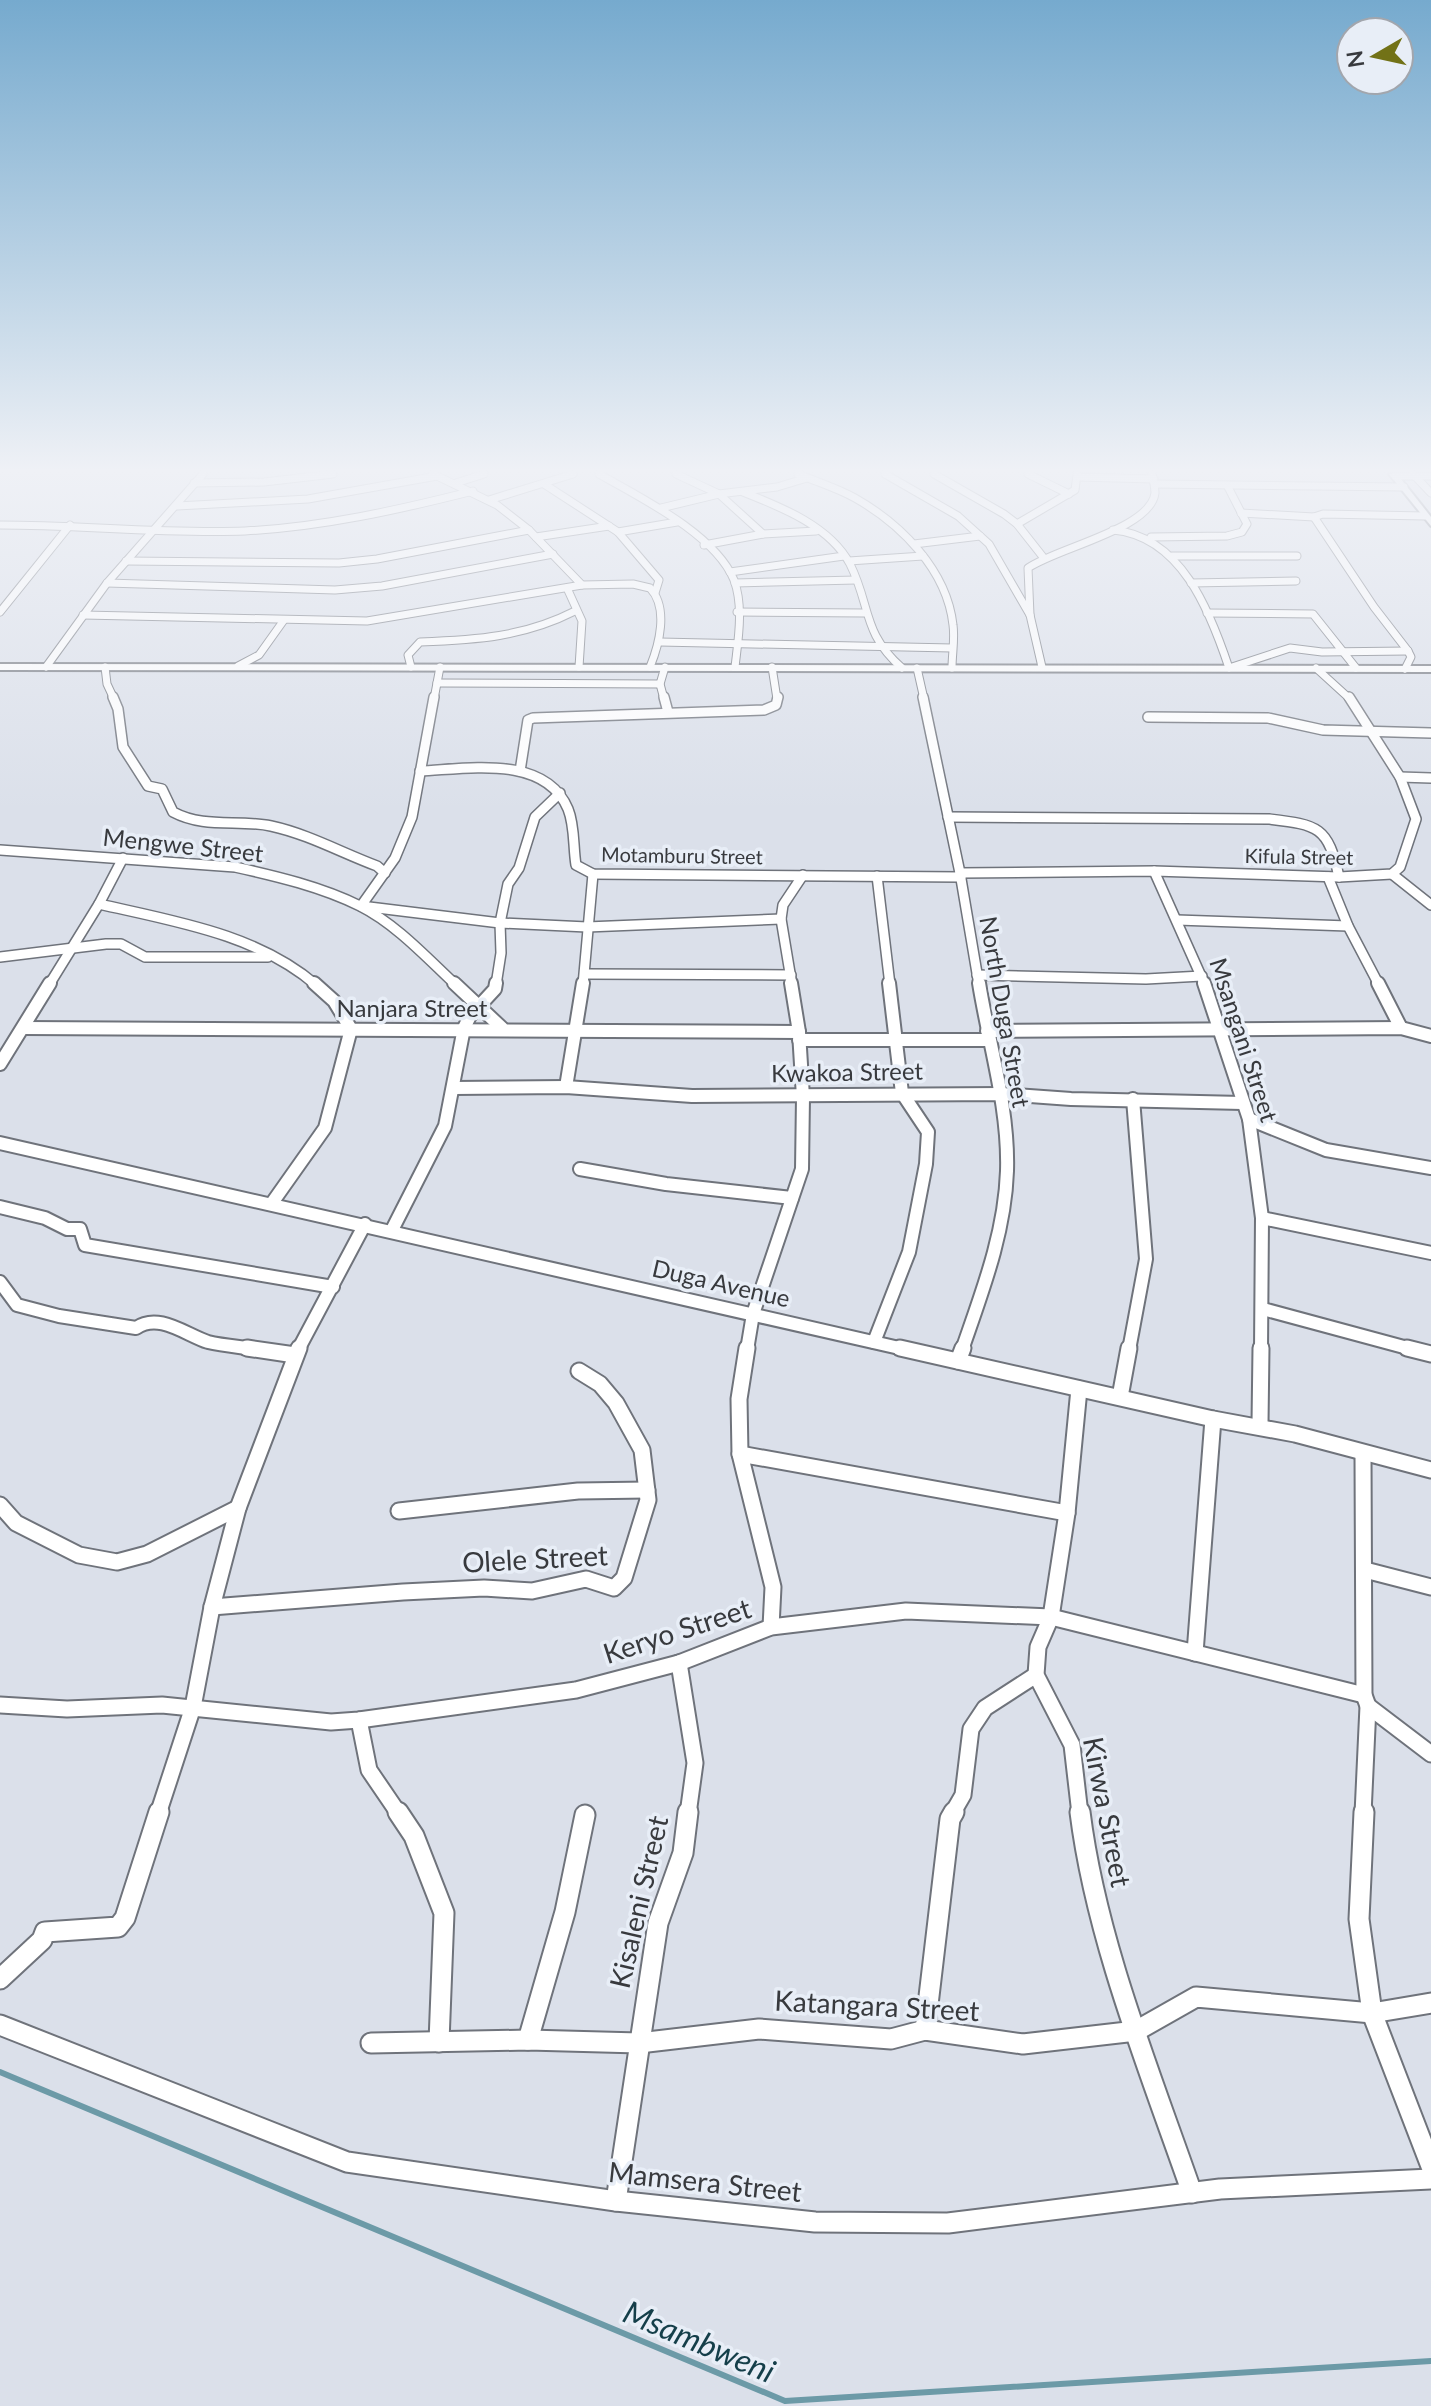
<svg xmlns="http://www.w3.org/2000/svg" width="1431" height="2406" viewBox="0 0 1431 2406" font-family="Lato,sans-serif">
  <rect width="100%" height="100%" fill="#dbe0ea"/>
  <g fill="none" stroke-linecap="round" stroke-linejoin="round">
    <polyline stroke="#6c9aa7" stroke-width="6" points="0,2072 785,2401 1431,2361"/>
    <defs>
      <g id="minor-far4">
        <path d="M433 474 497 505 529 530 582 585 633 584 650 588C669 608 659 645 650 667"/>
        <path d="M599 474C641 498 715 534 734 580 744 607 738 640 735 667"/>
        <polyline points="676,474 719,494 763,534"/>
        <path d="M798 474C817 482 837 488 855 498 901 524 947 570 953 625 955 639 952 654 952 668"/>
        <polyline points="885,474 958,516 989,544 1030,615"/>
        <polyline points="934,474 1004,514 1017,524 1043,557"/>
        <polyline points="1028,474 1069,494"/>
        <polyline points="1413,474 1431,493"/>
        <polyline points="1395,476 1431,476"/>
        <polyline points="1078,477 1154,479"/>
        <polyline points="194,483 264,482 333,474"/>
        <polyline points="456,483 484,474"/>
        <polyline points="544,484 618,532 659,580 655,593"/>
        <polyline points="1156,484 1404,487"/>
        <path d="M743 492C781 507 830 526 850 564 871 606 862 633 902 668"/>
        <polyline points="489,500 573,474"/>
        <polyline points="177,506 308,499 437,476"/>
        <polyline points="661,508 719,494 777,487 807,478"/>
        <polyline points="1241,513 1314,517 1323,514 1425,516"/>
        <polyline points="1314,517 1374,607 1408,651 1411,657 1405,669"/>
        <polyline points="1017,524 1075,490 1077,474"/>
        <path d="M0 525C81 525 163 534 245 531 322 527 398 510 473 491"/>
        <path d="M1113 530C1181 536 1210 611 1229 668L1290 648 1322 652 1408 651"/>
        <polyline points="618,532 677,522"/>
        <polyline points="536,537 609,526"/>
        <polyline points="1151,537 1227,536 1242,532 1247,524 1228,487"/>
        <polyline points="914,544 980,536"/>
        <polyline points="704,545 763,534 816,531"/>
        <polyline points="1172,556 1297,556"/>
        <polyline points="126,561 339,563 377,559 529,530"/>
        <polyline points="849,561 923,556"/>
        <polyline points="730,572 844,556"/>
        <polyline points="107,583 335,590 382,586 553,554"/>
        <polyline points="735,583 856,580"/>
        <polyline points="1191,583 1296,581"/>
        <polyline points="567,588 582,621 579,667"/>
        <polyline points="0,612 70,525"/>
        <polyline points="737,612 864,613"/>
        <polyline points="1207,613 1313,614 1356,668"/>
        <polyline points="83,615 367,621 582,585"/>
        <polyline points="660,642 952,648"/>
        <polyline points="238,666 259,655 284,620"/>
        <polyline points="46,667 107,583 203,474"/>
        <polyline points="105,667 107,684 114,699"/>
        <path d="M411 667 408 655 420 642C476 640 524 637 575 611"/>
        <polyline points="772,667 777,699"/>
        <path d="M1042 667 1030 615 1028 568C1056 548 1151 529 1155 493 1155 487 1153 479 1152 474"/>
        <polyline points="917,668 924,699"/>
        <polyline points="1316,668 1350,699"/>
        <polyline points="437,683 660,684"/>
        <polyline points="434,699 440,667"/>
        <polyline points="664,699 660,684 665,667"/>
      </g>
      <g id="minor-far3">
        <path d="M113 697 118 709 123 747 148 786 162 789 173 812C205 829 237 819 271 826 308 834 342 853 377 866L385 873"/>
        <polyline points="434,697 412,817 395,858 361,906 500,923 587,927 781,919"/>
        <polyline points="664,697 668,712"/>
        <polyline points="923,697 960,873 979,985"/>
        <polyline points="1148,717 1268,718 1323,730 1431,733"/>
        <path d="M420 771C467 769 545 754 568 809 575 826 573 847 576 865L593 874 961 877"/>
        <polyline points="520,771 528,720 533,718 764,710 776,705 778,697"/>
        <polyline points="1400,777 1431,778"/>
        <path d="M948 817 1269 819C1318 825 1328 826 1339 877"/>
        <path d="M0 850 235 867C276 876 322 887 360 906 396 924 427 958 456 985"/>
        <polyline points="1154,871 1205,985"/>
        <polyline points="960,873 1154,871 1339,877 1392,874 1400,867 1416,819 1400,777 1349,697"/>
        <polyline points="1392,874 1431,905"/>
        <polyline points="877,876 890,985"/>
        <polyline points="1328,877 1348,926 1379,985"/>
        <path d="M99 904C173 921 257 934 316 985"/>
        <polyline points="1177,920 1348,926"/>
        <polyline points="0,957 106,944 121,944 145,957 268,957"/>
        <polyline points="585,974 791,975"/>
        <polyline points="977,975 1146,979 1202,976"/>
        <polyline points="49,985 99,904 123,858"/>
        <polyline points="496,985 501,953 500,923 508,884 519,868 535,817 560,793"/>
        <polyline points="583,985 593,874"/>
        <polyline points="792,985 781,919 783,905 803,875"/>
      </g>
      <g id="minor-far2">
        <polyline points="454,983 502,1028"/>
        <polyline points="1204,983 1249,1119 1262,1218 1261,1350"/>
        <polyline points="1378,983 1401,1028"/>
        <polyline points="24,1028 799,1032"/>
        <polyline points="987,1031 1401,1028 1431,1036"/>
        <polyline points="799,1040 989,1040"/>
        <polyline points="0,1064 50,983"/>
        <polyline points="566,1087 583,983"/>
        <polyline points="454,1088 566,1087 692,1096 1002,1094 1071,1099 1242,1103"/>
        <polyline points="1249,1119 1326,1150 1431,1168"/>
        <polyline points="0,1143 908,1350"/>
        <polyline points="580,1169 666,1184 792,1198"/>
        <polyline points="272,1203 325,1128 351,1029 334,1001 314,983"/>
        <polyline points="0,1207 45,1218 67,1229 80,1229 85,1245 333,1287"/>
        <polyline points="1262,1218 1431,1253"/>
        <polyline points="392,1230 445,1126 464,1028 470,1016 495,989 496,983"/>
        <path d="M0 1282 17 1305 59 1316 136 1328C159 1312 186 1335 208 1342 225 1346 243 1347 260 1350"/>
        <polyline points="1263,1309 1415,1350"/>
        <polyline points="874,1342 909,1252 926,1164 928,1132 902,1093 889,983"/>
        <polyline points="298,1350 365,1224"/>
        <polyline points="747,1350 753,1314 802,1169 803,1097 799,1032 791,983"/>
        <path d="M962 1350C982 1292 1005 1233 1007 1171 1009 1108 989 1045 979 983"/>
        <polyline points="1129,1350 1146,1259 1133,1099"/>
      </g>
      <g id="minor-far1">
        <polyline points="247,1348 295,1355"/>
        <polyline points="747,1348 739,1399 740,1454 773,1587 771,1627"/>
        <polyline points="900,1348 1213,1419 1295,1434 1431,1470"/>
        <polyline points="1407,1348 1431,1354"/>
        <polyline points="958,1361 963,1348"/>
        <polyline points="1079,1389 1067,1513 1051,1617 1038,1647 1036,1675 1072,1745 1080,1814"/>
        <polyline points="1120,1397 1129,1348"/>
        <polyline points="1260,1423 1261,1348"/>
        <polyline points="740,1454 1067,1513"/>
        <polyline points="1363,1455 1364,1695 1368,1706 1363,1814"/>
        <polyline points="0,1505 16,1523 79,1555 117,1562 147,1554 238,1508"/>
        <polyline points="399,1511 578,1491 647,1490"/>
        <polyline points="1365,1570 1431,1587"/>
        <polyline points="212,1607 403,1592 484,1588 532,1591 586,1579 614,1588 624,1578 648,1500 642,1450 616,1403 600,1384 579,1371"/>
        <polyline points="1195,1653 1213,1419"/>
        <polyline points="679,1663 695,1763 688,1814"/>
        <polyline points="0,1705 67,1709 162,1705 331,1722 359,1720 576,1690 679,1663 771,1627 906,1611 1051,1617 1364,1695"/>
        <polyline points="1368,1706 1431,1754"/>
        <polyline points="359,1720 369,1770 399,1814"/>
        <polyline points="158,1814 193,1707 212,1607 238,1508 299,1348"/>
        <polyline points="952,1814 963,1795 971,1729 985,1708 1036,1675"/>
      </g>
      <g id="minor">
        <polyline points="398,1812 414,1836 444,1913 439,2042"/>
        <path d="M1080 1812C1096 1940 1150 2072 1192 2193"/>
        <polyline points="1364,1812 1359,1919 1372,2013 1431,2166"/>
        <polyline points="0,1979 42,1940 45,1932 118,1927 125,1918 159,1812"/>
        <polyline points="0,2025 347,2162 616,2201 815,2222 948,2223 1220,2189 1431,2179"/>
        <polyline points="925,2030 950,1819 954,1812"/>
        <polyline points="528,2040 565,1912 585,1815"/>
        <polyline points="371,2043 528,2040 639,2043 759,2029 891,2039 925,2030 1023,2044 1136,2031 1196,1997 1372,2013 1431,2003"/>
        <polyline points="616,2201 658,1923 683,1853 688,1812"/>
      </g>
      <g id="secondary">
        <polygon points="1389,474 1397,474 1431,517 1431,526"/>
        <polygon points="0,664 1431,666 1431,672 0,670"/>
      </g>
    </defs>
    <use href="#minor-far4" stroke="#6f737b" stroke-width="9"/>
    <use href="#minor-far3" stroke="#6f737b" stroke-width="12"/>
    <use href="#minor-far2" stroke="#6f737b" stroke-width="16"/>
    <use href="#minor-far1" stroke="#6f737b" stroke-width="19"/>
    <use href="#minor" stroke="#6f737b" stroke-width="23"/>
    <use href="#secondary" stroke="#6f737b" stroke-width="4"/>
    <use href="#minor-far4" stroke="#fff" stroke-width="7"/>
    <use href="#minor-far3" stroke="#fff" stroke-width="9"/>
    <use href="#minor-far2" stroke="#fff" stroke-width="12"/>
    <use href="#minor-far1" stroke="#fff" stroke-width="15"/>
    <use href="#minor" stroke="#fff" stroke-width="19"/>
    <use href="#secondary" fill="#fff" fill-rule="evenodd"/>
  </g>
  <linearGradient id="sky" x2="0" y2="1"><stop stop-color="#76aace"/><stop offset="0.58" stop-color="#eff1f6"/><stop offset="1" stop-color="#eff1f6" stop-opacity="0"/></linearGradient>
  <rect width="1431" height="811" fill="url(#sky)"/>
  <g text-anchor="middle" stroke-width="7" stroke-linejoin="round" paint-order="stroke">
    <g font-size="20" fill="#383a3e" stroke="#e8eef7">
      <text transform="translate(682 856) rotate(1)" y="7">Motamburu Street</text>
      <text transform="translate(1299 857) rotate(1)" y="7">Kifula Street</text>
    </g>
    <g font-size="24" fill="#383a3e" stroke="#e8eef7">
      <text transform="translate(183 846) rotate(6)" y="8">Mengwe Street</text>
      <text x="412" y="1017">Nanjara Street</text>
      <text transform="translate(1004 1012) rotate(80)" y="8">North Duga Street</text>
      <text transform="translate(1243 1040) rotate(72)" y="8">Msangani Street</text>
      <text transform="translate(847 1073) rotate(-1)" y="8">Kwakoa Street</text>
      <text transform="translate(721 1284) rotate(13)" y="8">Duga Avenue</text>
    </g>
    <g font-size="28" fill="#383a3e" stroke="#e8eef7">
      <text transform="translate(535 1559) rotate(-3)" y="10">Olele Street</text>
      <text transform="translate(677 1631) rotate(-18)" y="10">Keryo Street</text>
      <text transform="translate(1107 1812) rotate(79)" y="10">Kirwa Street</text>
      <text transform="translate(639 1902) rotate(-77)" y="10">Kisaleni Street</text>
      <text transform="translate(877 2006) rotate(3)" y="10">Katangara Street</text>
      <text transform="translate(705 2182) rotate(6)" y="10">Mamsera Street</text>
    </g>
    <g font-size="32" font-style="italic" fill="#153f4a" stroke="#e8eef7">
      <text transform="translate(699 2342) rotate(23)" y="11">Msambweni</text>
    </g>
  </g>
  <g transform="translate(1375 56) rotate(261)"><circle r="38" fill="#e8eef7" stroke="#a2a6ad" stroke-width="2"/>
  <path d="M0-6L14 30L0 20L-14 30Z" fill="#727217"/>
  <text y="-12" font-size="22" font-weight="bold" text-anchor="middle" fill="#383a3e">N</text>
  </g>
</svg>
